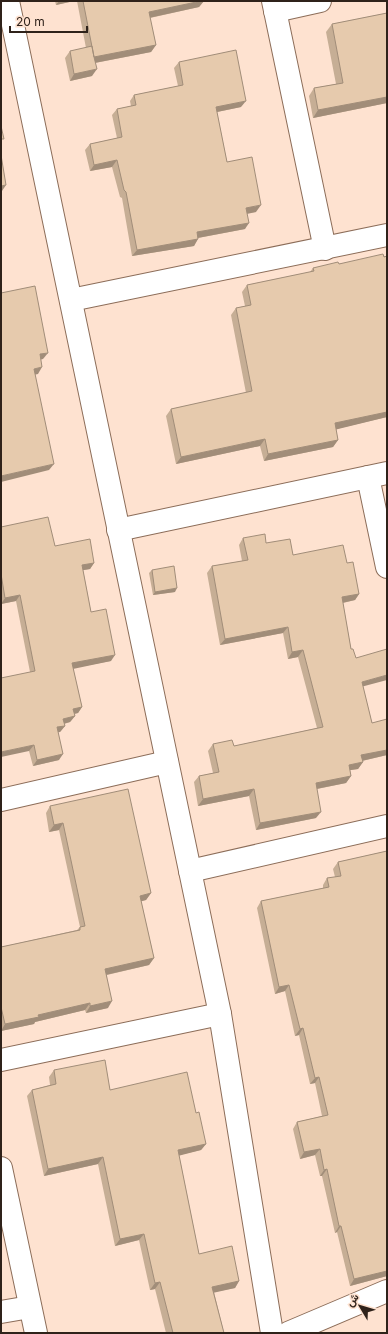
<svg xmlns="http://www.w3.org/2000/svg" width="388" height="1334" viewBox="0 0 388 1334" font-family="Inter,Vazirmatn,sans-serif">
  <rect width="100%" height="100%" fill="#fee2d0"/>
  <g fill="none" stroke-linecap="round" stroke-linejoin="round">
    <defs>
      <g id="minor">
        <polyline points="8,1 220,1014 272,1333"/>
        <polyline points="273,1 325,249"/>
        <polyline points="275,11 320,1"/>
        <polyline points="71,300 387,235"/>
        <polyline points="368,477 387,567"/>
        <polyline points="118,530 387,473"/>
        <polyline points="1,800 167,762"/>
        <polyline points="190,871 387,826"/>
        <polyline points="1,1060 220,1014"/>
        <polyline points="1,1168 36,1333"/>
        <polyline points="1,1312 30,1307"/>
        <polyline points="288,1333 387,1291"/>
      </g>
    </defs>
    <use href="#minor" stroke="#8c6d59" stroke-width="24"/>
    <use href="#minor" stroke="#fff" stroke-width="22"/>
  </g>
  <g fill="#c6ae95">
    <polygon points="55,1 74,1 56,5"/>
    <polygon points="77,1 204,1 199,7 150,18 156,45 151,52 95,63 92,76 70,81 65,58 70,51 86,48"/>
    <polygon points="387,13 387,103 313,118 309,96 314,88 336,84 326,32 332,24"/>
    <polygon points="179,62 241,107 217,112 227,162 256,212 247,213 245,229 198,238 194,246 132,256 122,198 120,197 112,167 90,171 85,150 90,144 117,138 112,115 117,109 131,106 130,101 134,95 178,86 174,68"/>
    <polygon points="387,256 387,417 336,429 338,440 333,447 264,461 260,446 176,464 166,416 171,409 246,393 231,315 236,308 245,306 242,292 247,285 310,272 313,268"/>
    <polygon points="1,527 55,546 94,563 90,569 83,570 91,612 111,661 73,668 82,707 78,713 74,714 75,716 70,722 64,724 65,726 60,732 58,732 59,760 33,766 29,751 30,672 16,601 1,604"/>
    <polygon points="243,538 266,543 293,555 347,563 359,594 355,600 343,603 351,649 363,687 372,723 387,755 362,761 363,762 358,769 350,770 351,776 346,783 317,789 316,818 256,830 249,796 198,806 194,782 199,776 213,773 208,751 213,744 234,746 317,728 298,657 288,659 283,633 220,645 207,573 212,566 242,561 239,545"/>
    <polygon points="152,570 175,592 153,595 149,573"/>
    <polygon points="50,806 151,893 146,900 141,901 154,958 149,965 107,975 108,1008 86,1013 85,1010 35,1022 34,1024 1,1031 1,947 77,930 80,927 59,830 49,832 46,813"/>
    <polygon points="387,851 387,1276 350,1286 337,1232 335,1233 322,1176 320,1176 315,1155 300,1159 293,1129 297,1122 322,1116 315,1083 310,1084 299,1035 295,1036 285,991 275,994 257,908 261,901 323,888 323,885 327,878 335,877 333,869 338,862"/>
    <polygon points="54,1070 110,1090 196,1113 206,1144 201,1150 179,1155 199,1254 239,1281 235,1288 214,1292 224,1333 166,1333 155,1289 150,1290 139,1240 115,1246 98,1164 44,1176 27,1096 32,1090 50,1085 49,1077"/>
  </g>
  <g fill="#a18d79">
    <polygon points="59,1 74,1 56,5"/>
    <polygon points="201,1 204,1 199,7 144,19 149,12"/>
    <polygon points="156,45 151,52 89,64 94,57"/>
    <polygon points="97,69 92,76 70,81 74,74"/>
    <polygon points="387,97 387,103 313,118 318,110"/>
    <polygon points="246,101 241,107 212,113 216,107"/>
    <polygon points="117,160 112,167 90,171 94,165"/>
    <polygon points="6,185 2,191 1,191 1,186"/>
    <polygon points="261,205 256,212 242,215 246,208"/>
    <polygon points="249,223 245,229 192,239 197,232"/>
    <polygon points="198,239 194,246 132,256 137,250"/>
    <polygon points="48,353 43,359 35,361 40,354"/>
    <polygon points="42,367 38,374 29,376 34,369"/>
    <polygon points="387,412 387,417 330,431 335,423"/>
    <polygon points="265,439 260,446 176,464 181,457"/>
    <polygon points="338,440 333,447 264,461 268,454"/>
    <polygon points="54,464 49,470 1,482 1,476"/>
    <polygon points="94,563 90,569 78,571 82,565"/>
    <polygon points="177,588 175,592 153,595 155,592"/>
    <polygon points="359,594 355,600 337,604 342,597"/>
    <polygon points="20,595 16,601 1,604 5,598"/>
    <polygon points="288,627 283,633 220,645 225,639"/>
    <polygon points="303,650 298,657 288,659 292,652"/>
    <polygon points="115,655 111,661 68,670 72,663"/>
    <polygon points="387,675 387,680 357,688 362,682"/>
    <polygon points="82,707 78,713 69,715 73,709"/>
    <polygon points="75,716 70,722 59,725 63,719"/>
    <polygon points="65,726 60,732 53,733 57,727"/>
    <polygon points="34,745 29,751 1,757 1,752"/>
    <polygon points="387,750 387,755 357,762 361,755"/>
    <polygon points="63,754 59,760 33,766 37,760"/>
    <polygon points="363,762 358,769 344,771 349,765"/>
    <polygon points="351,776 346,783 311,790 316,783"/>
    <polygon points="254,789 249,796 198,806 203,799"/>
    <polygon points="321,812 316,818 256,830 260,823"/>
    <polygon points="63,823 59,830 49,832 54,825"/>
    <polygon points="151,893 146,900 135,903 140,896"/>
    <polygon points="154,958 149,965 101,976 105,969"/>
    <polygon points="289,985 285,991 275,994 279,987"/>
    <polygon points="112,1001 108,1008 86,1013 90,1006"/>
    <polygon points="90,1003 85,1010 35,1022 34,1024 1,1031 5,1024 38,1015"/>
    <polygon points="303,1028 299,1035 295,1036 300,1029"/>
    <polygon points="319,1077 315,1083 310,1084 315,1078"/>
    <polygon points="206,1144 201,1150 174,1157 178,1150"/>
    <polygon points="320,1149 315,1155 300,1159 304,1152"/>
    <polygon points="103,1157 98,1164 44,1176 48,1169"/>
    <polygon points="327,1169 322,1176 320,1176 324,1170"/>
    <polygon points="339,1226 341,1226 337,1232 335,1233"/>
    <polygon points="144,1234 139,1240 115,1246 120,1239"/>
    <polygon points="387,1271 387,1276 350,1286 354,1279"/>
    <polygon points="239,1281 235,1288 208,1294 212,1287"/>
    <polygon points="160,1282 155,1289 150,1290 155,1283"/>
  </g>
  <g fill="#e6caad" stroke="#a18d79">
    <polygon points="83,1 201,1 149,12 156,45 94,57 97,69 74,74 70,51 92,46 94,57"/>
    <polygon points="387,13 387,97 318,110 314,88 343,83 332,24"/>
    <polygon points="236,50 246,101 216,107 227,162 252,157 261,205 246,208 249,223 197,232 198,239 137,250 126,192 124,190 117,160 94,165 90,144 122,137 117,109 136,105 134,95 183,85 179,62"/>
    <polygon points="1,126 4,139 1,139"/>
    <polygon points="1,155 6,185 1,186"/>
    <polygon points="383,254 384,257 387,256 387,412 335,423 338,440 268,454 265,439 181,457 171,409 252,391 236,308 251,305 247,285 314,271 313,268 338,262 339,264"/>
    <polygon points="35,286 48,353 40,354 42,367 34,369 54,464 1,476 1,293"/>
    <polygon points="48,517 55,546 90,539 94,563 82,565 91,612 106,609 115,655 72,663 82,707 73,709 75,716 63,719 65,726 57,727 63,754 37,760 34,745 1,752 1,678 35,671 20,595 5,598 1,574 1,527"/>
    <polygon points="265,534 266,543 290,539 293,555 343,545 347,563 353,562 359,594 342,597 351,649 353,649 356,658 387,649 387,675 362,682 372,723 387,719 387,750 361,755 363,762 349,765 351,776 316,783 321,812 260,823 254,789 203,799 199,776 219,772 213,744 232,740 234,746 323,727 303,650 292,652 288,627 225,639 212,566 248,560 243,538"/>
    <polygon points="174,566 177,588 155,592 152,570"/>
    <polygon points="128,789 151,893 140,896 154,958 105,969 112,1001 90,1006 90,1003 38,1015 39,1017 5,1024 1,1007 1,947 80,930 80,927 85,926 63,823 54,825 50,806"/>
    <polygon points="387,851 387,1271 354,1279 341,1226 339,1226 327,1169 324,1170 320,1149 304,1152 297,1122 328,1115 319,1077 315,1078 303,1028 300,1029 289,985 279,987 261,901 329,887 327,878 341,876 338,862"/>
    <polygon points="105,1060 110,1090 187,1072 196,1113 199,1112 206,1144 178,1150 199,1254 232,1246 239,1281 212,1287 224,1333 173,1333 160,1282 155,1283 144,1234 120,1239 103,1157 48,1169 32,1090 56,1084 54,1070"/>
  </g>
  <rect width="388" height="1334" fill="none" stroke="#2f221a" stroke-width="4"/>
  <g transform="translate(360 1306) rotate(308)" stroke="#fee2d0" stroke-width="3" paint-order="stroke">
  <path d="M0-3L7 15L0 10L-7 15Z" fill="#2f221a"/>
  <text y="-6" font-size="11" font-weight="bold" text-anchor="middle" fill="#2f221a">ش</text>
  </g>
  <path d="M10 26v6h77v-6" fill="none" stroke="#2f221a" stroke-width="2"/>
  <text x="16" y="26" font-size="12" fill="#2f221a" stroke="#fee2d0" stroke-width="3" paint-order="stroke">20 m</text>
</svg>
